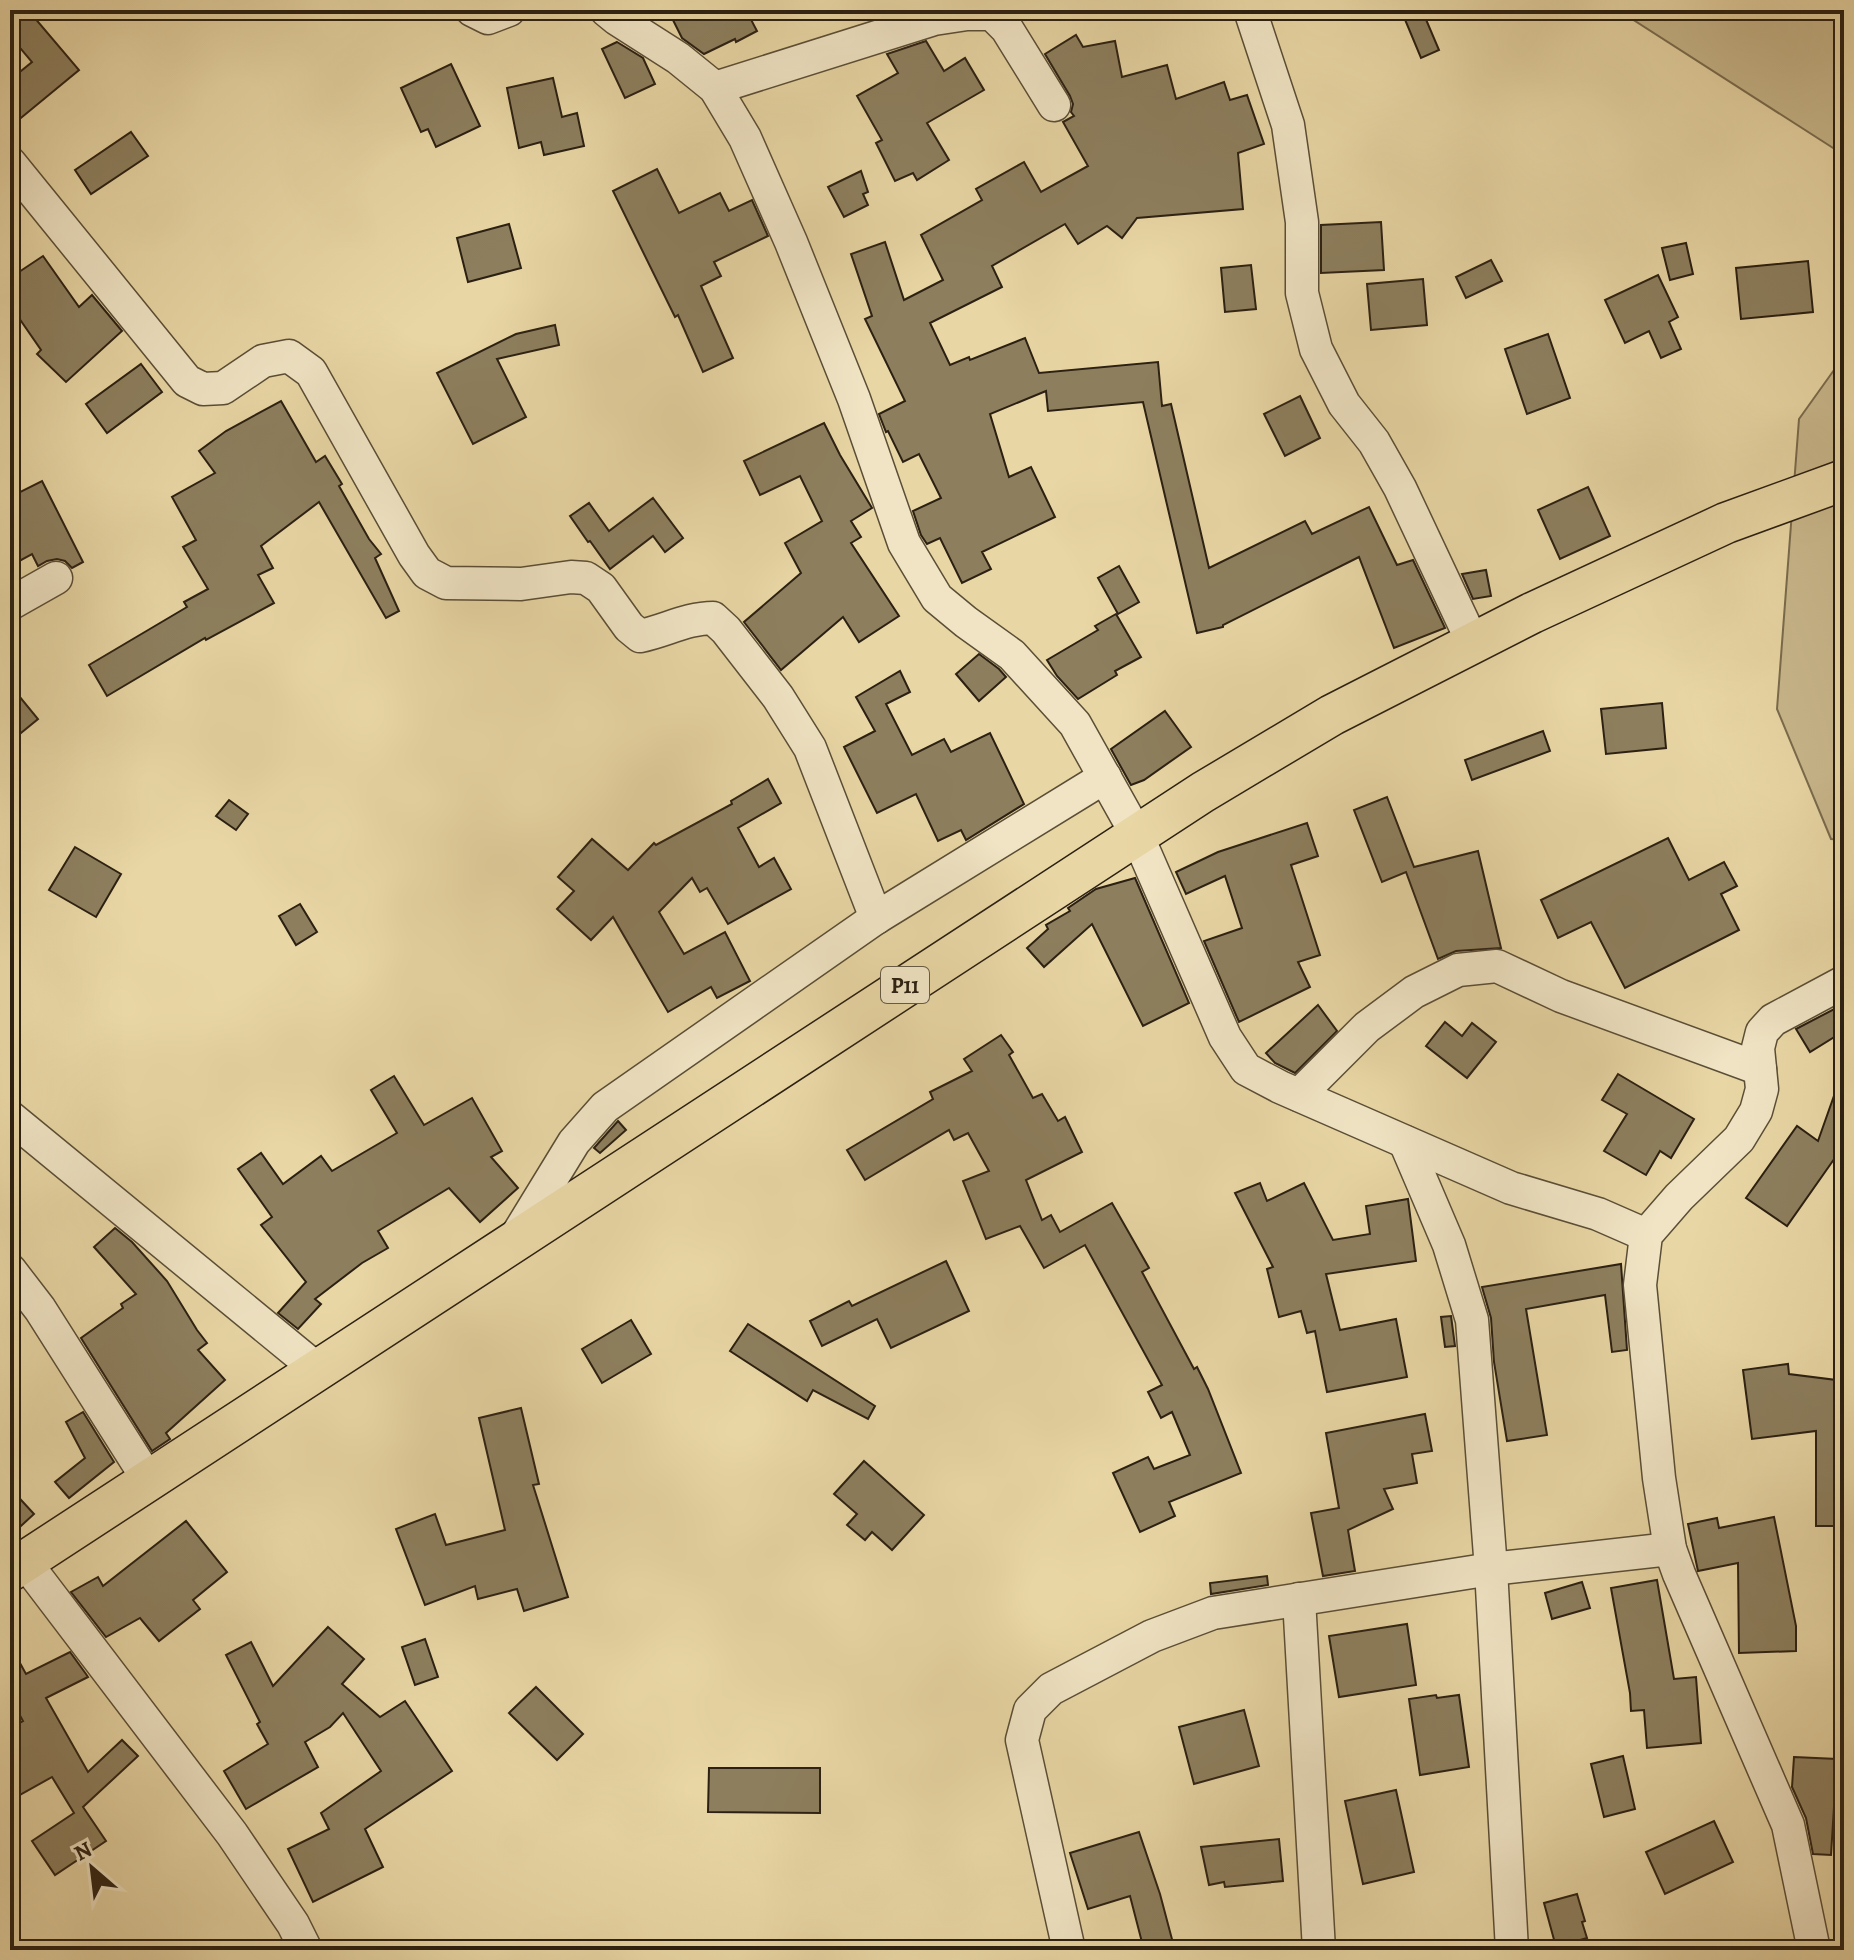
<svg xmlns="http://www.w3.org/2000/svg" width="1854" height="1960" viewBox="0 0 1854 1960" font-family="Alegreya,serif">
  <rect width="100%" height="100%" fill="#e8d6a4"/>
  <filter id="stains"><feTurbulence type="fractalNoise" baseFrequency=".0025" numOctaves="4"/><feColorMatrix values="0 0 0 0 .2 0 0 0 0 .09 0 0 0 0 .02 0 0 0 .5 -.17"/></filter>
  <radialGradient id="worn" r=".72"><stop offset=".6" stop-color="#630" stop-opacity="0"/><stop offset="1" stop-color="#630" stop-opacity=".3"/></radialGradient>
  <g fill="#c8b78b" stroke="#7a6c4e" stroke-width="2">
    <polygon points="1618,10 1844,10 1844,155"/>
    <polygon points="1844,356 1844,840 1831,839 1777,709 1799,419"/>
  </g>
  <g fill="#8d7f5e" stroke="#2b2012" stroke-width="2">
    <polygon points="10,10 28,10 79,70 10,127 10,80 32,62 10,36"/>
    <polygon points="668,10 746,10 757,31 736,42 735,39 704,54 682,38"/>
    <polygon points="1401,10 1422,10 1439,50 1421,58"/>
    <polygon points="1076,35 1083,47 1115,41 1122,77 1167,65 1176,99 1224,82 1230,100 1247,95 1264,144 1238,153 1243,209 1137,218 1122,238 1107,226 1078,244 1065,224 992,266 1002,287 930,323 950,365 969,357 970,360 1025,338 1039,373 1158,362 1162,406 1171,404 1209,568 1305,521 1312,534 1369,507 1397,565 1413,560 1445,628 1394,648 1359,557 1223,625 1223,627 1197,633 1143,402 1048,411 1046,391 990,414 1009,477 1031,467 1055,517 982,552 991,569 962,583 940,538 927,544 921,535 913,511 941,498 919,454 903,462 888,431 886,432 879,414 905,401 865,319 872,316 851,254 885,242 904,300 943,280 921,235 982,200 976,189 1024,162 1041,192 1088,166 1063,122 1074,116 1071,112 1073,104 1070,96 1045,54"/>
    <polygon points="926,41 944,71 965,58 984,90 927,123 949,160 917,180 913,173 895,181 876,143 882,140 857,96 898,73 887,54"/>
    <polygon points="617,42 643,58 655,84 625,98 602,49"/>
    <polygon points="451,64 480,126 436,147 428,129 421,132 401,88"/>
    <polygon points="553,78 562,117 577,113 584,146 544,155 541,142 519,148 507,88"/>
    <polygon points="131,132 148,156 91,194 75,170"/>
    <polygon points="657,169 679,213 720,193 729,211 752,200 768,236 714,262 721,276 701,286 733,358 703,372 678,315 675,317 613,191"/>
    <polygon points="861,171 868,192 863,194 868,205 844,217 828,187"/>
    <polygon points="1381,222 1384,270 1321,273 1321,225"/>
    <polygon points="509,224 521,268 468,282 457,238"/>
    <polygon points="1686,243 1693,274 1670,280 1662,248"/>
    <polygon points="43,256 79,307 92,295 122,331 66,382 37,354 41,350 10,305 10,278"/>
    <polygon points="1491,260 1502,281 1466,298 1456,277"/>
    <polygon points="1808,261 1813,312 1741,319 1736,268"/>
    <polygon points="1251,265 1256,309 1225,312 1221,268"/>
    <polygon points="1658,275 1678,317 1669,322 1681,349 1661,358 1649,331 1625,343 1605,300"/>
    <polygon points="1423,279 1427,325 1371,330 1367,284"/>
    <polygon points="555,325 559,345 497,359 526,417 473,444 437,373 516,334"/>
    <polygon points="1548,334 1570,398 1527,414 1505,349"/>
    <polygon points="141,364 162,392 107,433 86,404"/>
    <polygon points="1300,396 1320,438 1285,456 1264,414"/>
    <polygon points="281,401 316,462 325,456 342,484 339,486 369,539 381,554 375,558 399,611 386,618 319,502 261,546 273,568 258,575 274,603 206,640 205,638 107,696 89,665 187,607 184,602 208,589 183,547 196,540 172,497 215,473 199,451 226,431"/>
    <polygon points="824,423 840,455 872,508 851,521 861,537 851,543 899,616 859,642 843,617 781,670 744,622 801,573 785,543 822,521 800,476 760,495 744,461"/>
    <polygon points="42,481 83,562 72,568 65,561 57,559 47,561 38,566 32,554 10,566 10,497"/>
    <polygon points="1588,487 1610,536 1560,559 1538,510"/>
    <polygon points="653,498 683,538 665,552 653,536 610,569 590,541 588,542 570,516 589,503 609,531"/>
    <polygon points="1119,566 1139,602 1118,614 1098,578"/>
    <polygon points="1486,570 1491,596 1473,599 1462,574"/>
    <polygon points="1116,614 1141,657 1115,671 1117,675 1078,699 1057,676 1047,660 1098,630 1095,626"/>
    <polygon points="979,654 999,669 1006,677 979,701 956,674"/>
    <polygon points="900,671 910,692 886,704 912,755 944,739 951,752 990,733 1024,804 966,840 961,830 938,841 916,794 877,813 844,747 875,731 856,697"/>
    <polygon points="10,685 38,719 10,742"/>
    <polygon points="1662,703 1666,748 1606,754 1601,709"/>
    <polygon points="1165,711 1191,747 1144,780 1131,785 1111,749"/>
    <polygon points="1543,731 1550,751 1472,780 1465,760"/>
    <polygon points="768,779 781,803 738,828 759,867 774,858 791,889 728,924 707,888 700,892 692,878 659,912 684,954 725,932 750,981 717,998 711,987 668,1012 613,917 591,940 557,909 574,891 558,877 592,839 628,870 654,843 656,845 732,804 731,801"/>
    <polygon points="1387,797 1414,867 1478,851 1501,948 1456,951 1438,959 1406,872 1382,882 1354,810"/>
    <polygon points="229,800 248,814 236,830 216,816"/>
    <polygon points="1307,823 1318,856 1291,865 1320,955 1298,962 1310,987 1239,1022 1204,941 1242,928 1225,876 1186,894 1176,872 1218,852"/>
    <polygon points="1668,838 1689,880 1724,862 1737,886 1721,894 1739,930 1625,988 1591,922 1558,938 1541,900"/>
    <polygon points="75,847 121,874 96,917 49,890"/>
    <polygon points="1135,878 1189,1003 1143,1026 1092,924 1044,967 1027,948 1048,929 1046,925 1070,911 1068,908 1096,889"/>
    <polygon points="300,904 317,932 296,945 279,916"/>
    <polygon points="1844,1004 1844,1031 1810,1052 1796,1029"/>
    <polygon points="1318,1005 1337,1031 1295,1073 1275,1063 1266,1053"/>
    <polygon points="1445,1022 1462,1036 1472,1023 1496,1042 1467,1078 1426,1046"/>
    <polygon points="1001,1035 1013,1052 1009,1055 1033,1098 1042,1094 1058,1121 1065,1117 1082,1152 1026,1180 1042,1220 1051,1215 1060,1232 1112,1203 1149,1268 1142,1272 1194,1369 1197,1367 1208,1389 1241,1473 1169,1502 1175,1516 1140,1532 1113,1473 1148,1457 1154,1469 1190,1455 1172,1412 1161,1418 1148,1392 1162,1385 1085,1245 1044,1268 1020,1226 986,1239 963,1181 989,1171 968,1133 954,1140 949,1130 865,1180 847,1150 933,1099 930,1092 972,1071 964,1059"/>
    <polygon points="1618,1074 1694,1119 1671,1158 1660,1151 1646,1175 1604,1151 1627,1114 1602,1100"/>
    <polygon points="394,1076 424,1125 472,1098 502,1151 491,1157 518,1188 480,1222 449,1188 378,1231 388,1248 362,1263 315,1299 321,1304 298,1329 278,1313 306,1282 261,1225 272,1217 238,1169 261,1153 283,1184 321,1156 332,1171 397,1133 371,1090"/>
    <polygon points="1841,1076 1844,1076 1844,1145 1787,1226 1746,1198 1797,1126 1818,1141"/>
    <polygon points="618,1121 626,1130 600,1153 594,1148"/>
    <polygon points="1260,1183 1267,1201 1304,1183 1333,1240 1370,1234 1366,1206 1408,1199 1416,1261 1326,1274 1340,1330 1396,1319 1407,1377 1327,1392 1315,1331 1307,1333 1301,1311 1279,1317 1267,1269 1273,1267 1235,1193"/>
    <polygon points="115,1228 132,1242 167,1281 197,1330 207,1343 198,1350 225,1380 166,1433 170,1439 152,1451 81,1338 123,1308 121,1304 136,1294 94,1247"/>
    <polygon points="946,1261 969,1311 891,1348 877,1319 822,1346 810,1321 849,1301 852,1306"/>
    <polygon points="1621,1264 1627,1350 1612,1352 1605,1295 1526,1309 1547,1435 1507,1441 1494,1362 1491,1318 1482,1287"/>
    <polygon points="1451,1316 1455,1346 1445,1347 1441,1317"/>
    <polygon points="631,1320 651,1354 602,1383 582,1349"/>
    <polygon points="748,1324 875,1406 868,1419 813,1390 807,1401 730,1351"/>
    <polygon points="1788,1364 1789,1374 1844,1381 1844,1526 1816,1526 1816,1431 1752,1439 1743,1370"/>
    <polygon points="521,1408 539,1484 533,1485 568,1597 524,1611 517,1589 478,1599 475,1586 425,1605 396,1529 435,1514 446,1545 505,1530 479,1418"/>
    <polygon points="83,1412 114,1462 69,1498 55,1482 85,1458 66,1422"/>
    <polygon points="1425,1414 1432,1451 1412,1454 1417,1483 1384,1489 1393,1509 1348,1530 1355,1571 1323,1576 1311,1513 1339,1508 1326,1433"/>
    <polygon points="864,1461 924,1515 892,1550 872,1532 865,1540 847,1525 857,1514 834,1494"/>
    <polygon points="10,1488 34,1514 10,1536"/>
    <polygon points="1774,1517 1796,1626 1796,1651 1739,1653 1738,1563 1698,1571 1688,1524 1717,1518 1719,1528"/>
    <polygon points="186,1521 227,1572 193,1600 200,1609 159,1641 140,1618 106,1637 71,1592 98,1577 103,1586"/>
    <polygon points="1267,1576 1268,1585 1211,1594 1210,1583"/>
    <polygon points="1657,1580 1674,1679 1696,1677 1701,1743 1647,1748 1644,1710 1631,1711 1630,1693 1611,1588"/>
    <polygon points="1582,1582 1590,1608 1552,1619 1545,1593"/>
    <polygon points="1407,1624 1416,1685 1339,1697 1329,1636"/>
    <polygon points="328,1627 364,1659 342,1684 380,1717 405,1701 452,1771 365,1829 383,1867 313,1902 288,1849 329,1829 321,1813 381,1771 343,1713 330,1727 305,1742 318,1767 246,1809 224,1771 268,1744 257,1724 260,1722 226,1655 251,1642 273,1686"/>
    <polygon points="425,1639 438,1677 415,1685 402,1647"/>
    <polygon points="10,1645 26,1674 70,1652 86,1674 88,1677 46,1698 88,1772 122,1740 138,1756 83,1807 106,1841 55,1875 32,1841 74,1813 52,1777 16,1797 10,1785 10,1728 23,1721 10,1697"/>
    <polygon points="536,1687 583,1734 557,1760 509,1713"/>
    <polygon points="1436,1695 1437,1698 1459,1695 1469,1767 1420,1775 1409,1699"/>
    <polygon points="1244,1710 1259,1766 1194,1784 1179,1727"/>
    <polygon points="1623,1756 1635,1809 1604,1817 1591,1764"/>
    <polygon points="1794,1757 1837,1759 1831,1855 1813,1854 1806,1818 1792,1787"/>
    <polygon points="709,1768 820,1768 820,1813 708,1812"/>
    <polygon points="1396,1790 1414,1872 1363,1884 1345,1801"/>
    <polygon points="1714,1821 1733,1862 1665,1894 1646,1852"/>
    <polygon points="1139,1832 1160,1894 1173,1943 1148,1950 1144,1950 1130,1896 1088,1909 1070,1853"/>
    <polygon points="1279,1839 1283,1881 1225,1887 1224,1882 1209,1885 1201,1847"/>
    <polygon points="1577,1894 1585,1921 1582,1922 1587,1938 1556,1947 1544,1903"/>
  </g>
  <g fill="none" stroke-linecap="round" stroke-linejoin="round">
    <defs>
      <g id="minor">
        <polyline points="472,10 488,18 509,10"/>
        <polyline points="606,10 617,19 678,58 715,88 745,138 791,242 854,399 904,543 937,598 966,622 1012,655 1075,724 1137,835 1225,1037 1246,1069 1280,1087 1511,1188 1598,1214 1646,1235"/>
        <polyline points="1250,10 1288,125 1302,222 1302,293 1316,349 1344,404 1374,442 1400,488 1473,643"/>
        <polyline points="715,88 934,19 967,14 992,14 1007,29 1054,105"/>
        <path d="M10 163 187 381 203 389 223 388 263 361 289 356 311 372 414 555 427 573 446 583 521 584 571 577 586 578 601 588 629 627 640 636C665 631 687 618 713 618L726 630 778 697 810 748 876 918"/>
        <polyline points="10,604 56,578"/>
        <polyline points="1299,1095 1367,1027 1414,992 1458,970 1497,966 1561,996 1760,1069"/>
        <polyline points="10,1117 318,1370"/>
        <polyline points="1405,1142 1449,1245 1472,1320 1491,1569 1512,1950"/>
        <polyline points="514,1240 574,1142 605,1107 876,918 1105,777"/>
        <polyline points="10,1270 40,1309 149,1481"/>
        <polyline points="25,1562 232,1834 293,1924 306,1950"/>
        <polyline points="1299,1599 1319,1950"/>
        <polyline points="1069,1950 1022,1740 1030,1710 1051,1689 1152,1636 1213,1613 1491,1569 1670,1549"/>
        <polyline points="1814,1950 1788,1825 1679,1574 1670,1549 1659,1478 1640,1285 1646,1235 1679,1197 1739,1139 1756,1111 1762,1089 1758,1048 1762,1032 1773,1020 1844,982"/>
      </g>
      <polyline id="major" points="10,1571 1203,792 1332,715 1532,613 1726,523 1844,480"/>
    </defs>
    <use href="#minor" stroke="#5a4e36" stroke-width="35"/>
    <use href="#major" stroke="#2b2012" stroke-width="43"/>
    <use href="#minor" stroke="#f0e4c4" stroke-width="32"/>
    <use href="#major" stroke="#e8d6a4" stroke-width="40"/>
  </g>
  <g text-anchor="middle" stroke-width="8" stroke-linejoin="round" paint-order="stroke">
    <rect fill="#f0e4c4" stroke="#665b47" stroke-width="2" x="881" y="967" width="48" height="36" rx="6"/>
    <g font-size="22" font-weight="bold" fill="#2b2012">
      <text x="905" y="993">P11</text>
    </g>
  </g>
  <rect width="1854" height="1960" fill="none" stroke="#e8d6a4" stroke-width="40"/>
  <rect x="12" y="12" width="1830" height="1936" fill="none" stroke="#2b2012" stroke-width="4"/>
  <rect x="20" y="20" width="1814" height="1920" fill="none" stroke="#2b2012" stroke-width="2"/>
  <g transform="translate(92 1868) rotate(332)" stroke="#f0e4c4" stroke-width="6" paint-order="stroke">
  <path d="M0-6L14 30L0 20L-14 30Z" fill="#2b2012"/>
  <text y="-12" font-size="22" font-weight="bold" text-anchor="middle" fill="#2b2012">N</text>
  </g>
  <rect width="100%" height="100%" filter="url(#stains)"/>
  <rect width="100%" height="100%" fill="url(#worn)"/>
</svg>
